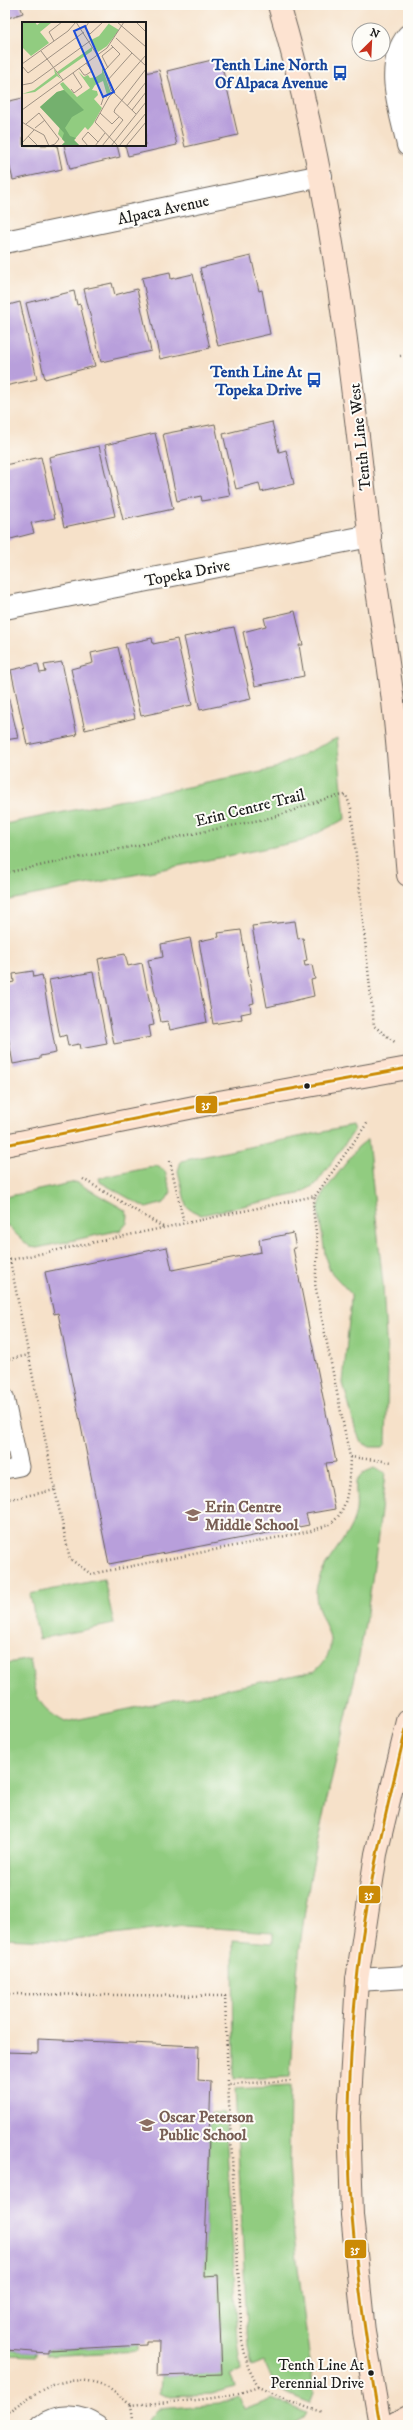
<svg xmlns="http://www.w3.org/2000/svg" width="413" height="2430" viewBox="0 0 413 2430" font-family="'IM FELL DW Pica',serif">
  <rect width="100%" height="100%" fill="#fdfcf7"/>
  <filter id="ink" filterUnits="userSpaceOnUse"><feTurbulence type="fractalNoise" baseFrequency=".025" numOctaves="2"/><feDisplacementMap in="SourceGraphic" scale="8" xChannelSelector="R" yChannelSelector="G"/><feConvolveMatrix kernelMatrix="1 2 1 2 8 2 1 2 1" color-interpolation-filters="sRGB"/></filter>
  <filter id="wash" filterUnits="userSpaceOnUse"><feTurbulence type="fractalNoise" baseFrequency=".012" numOctaves="4" result="noise"/><feDisplacementMap in="SourceGraphic" scale="16" xChannelSelector="R" yChannelSelector="G"/><feGaussianBlur stdDeviation="0.9" result="paint"/><feColorMatrix in="noise" values="0 0 0 0 0 0 0 0 0 0 0 0 0 0 0 0 0 1.4 0 .05"/><feComposite in="paint" operator="in"/></filter>
  <g filter="url(#wash)">
    <rect width="100%" height="100%" fill="#f6e1c9"/>
    <g fill="#91cc80" stroke="#56744e">
      <polygon points="337,738 345,819 302,841 5,901 5,824 271,770"/>
      <polygon points="352,1126 354,1131 316,1184 299,1194 201,1215 189,1209 186,1205 178,1171 181,1161"/>
      <polygon points="368,1139 383,1285 388,1373 386,1443 383,1447 370,1447 361,1442 355,1428 343,1383 351,1299 351,1294 330,1271 326,1260 318,1209 324,1192 358,1147"/>
      <polygon points="157,1166 165,1171 171,1192 164,1203 146,1208 100,1182 99,1178"/>
      <polygon points="76,1182 125,1210 128,1216 127,1223 121,1230 37,1248 30,1247 5,1224 5,1197"/>
      <path d="M374 1468 385 1473C378 1545 368 1616 353 1686 337 1761 316 1835 305 1911 296 1966 293 2021 290 2077L234 2079 233 1940 273 1943V1932L183 1926 67 1941 5 1938V1648L8 1663 30 1659C37 1693 32 1704 65 1722L315 1671C352 1639 309 1619 317 1585 324 1559 348 1541 355 1515 358 1506 355 1492 356 1482L363 1473Z"/>
      <polygon points="104,1579 114,1624 39,1639 30,1594"/>
      <polygon points="290,2086 289,2164 294,2236 314,2393 310,2403 276,2389 264,2361 252,2366 248,2348 235,2089"/>
      <polygon points="225,2112 238,2342 242,2370 230,2375 235,2387 212,2394 166,2396 160,2393 161,2376 222,2373 218,2275 204,2276 210,2113"/>
      <polygon points="138,2345 138,2351 46,2356 48,2350"/>
      <polygon points="5,2350 36,2352 36,2356 6,2355 5,2392"/>
      <polygon points="239,2397 244,2410 272,2399 307,2413 304,2418 292,2425 145,2425 158,2409 219,2404"/>
    </g>
    <g id="blocks">
      <g fill="#b89fdb">
        <polygon points="5,5 20,5 23,13 5,19"/>
        <polygon points="220,58 238,135 185,147 167,71"/>
        <polygon points="159,70 177,145 128,156 125,145 145,145 145,73"/>
        <polygon points="23,98 23,145 57,145 62,169 13,180 5,147 5,102"/>
        <polygon points="64,145 117,145 120,157 70,169"/>
        <polygon points="251,256 259,291 262,290 270,334 218,346 200,268"/>
        <polygon points="170,272 171,279 193,274 210,348 160,359 142,278"/>
        <polygon points="112,283 115,295 137,289 151,351 101,362 84,289"/>
        <polygon points="74,291 77,305 80,304 95,366 45,379 26,303"/>
        <polygon points="20,302 37,379 5,386 5,306"/>
        <polygon points="272,422 279,452 286,450 294,484 261,492 259,483 236,489 223,434"/>
        <polygon points="215,424 230,496 202,501 201,496 177,501 163,434"/>
        <polygon points="155,433 173,509 123,520 105,445"/>
        <polygon points="99,446 115,516 64,527 49,457"/>
        <polygon points="41,457 55,518 31,523 34,533 7,540 5,532 5,465"/>
        <polygon points="295,611 303,645 299,645 304,676 255,686 243,632 266,626 264,618"/>
        <polygon points="234,627 251,699 200,710 184,637"/>
        <polygon points="152,638 153,644 177,639 192,705 141,716 125,644"/>
        <polygon points="118,647 135,718 85,730 71,669 93,663 91,653"/>
        <polygon points="62,662 77,735 27,745 11,670 38,664 40,673 46,672 44,665"/>
        <polygon points="5,682 18,738 5,740"/>
        <polygon points="295,921 298,939 303,938 307,960 304,961 305,966 312,965 315,979 311,980 314,996 267,1007 252,926"/>
        <polygon points="241,930 254,1003 250,1004 251,1012 241,1014 242,1019 213,1024 199,941 219,937 218,933"/>
        <polygon points="190,938 207,1022 170,1030 168,1021 161,1022 148,960 163,957 161,944"/>
        <polygon points="125,954 128,966 142,963 154,1025 149,1026 151,1037 114,1044 98,959"/>
        <polygon points="33,971 34,977 42,975 56,1053 40,1056 40,1059 13,1064 5,1019 5,984 14,982 13,974"/>
        <polygon points="93,972 107,1044 80,1049 79,1044 68,1046 66,1035 60,1037 49,980"/>
        <polygon points="293,1233 296,1248 293,1248 336,1462 326,1463 335,1509 306,1514 309,1525 109,1564 58,1313 54,1314 45,1272 167,1247 172,1270 261,1252 259,1240"/>
        <polygon points="38,2039 199,2046 198,2080 211,2081 204,2276 218,2275 222,2374 158,2376 159,2341 146,2341 146,2345 48,2350 48,2353 5,2350 5,2052 38,2053"/>
      </g>
    </g>
  </g>
  <g filter="url(#ink)">
    <use href="#blocks" fill-opacity="0" stroke="#686159" stroke-width="1"/>
    <g fill="none" stroke-linecap="round" stroke-linejoin="round">
      <defs>
        <g id="lane">
          <polyline points="5,1397 20,1467 5,1470"/>
          <path d="M39 2425C56 2411 81 2412 99 2425"/>
        </g>
        <g id="street">
          <path d="M408 36C383 67 401 111 408 145"/>
          <polyline points="5,242 321,176"/>
          <polyline points="5,608 370,536"/>
          <polyline points="357,1980 408,1977"/>
        </g>
        <g id="secondary">
          <path d="M279 5C330 177 349 354 369 532 376 592 388 651 394 711 400 766 403 820 408 875"/>
          <polyline points="5,1145 219,1102 408,1068"/>
          <polyline points="380,2425 364,2332 352,2215 349,2116 357,1980 376,1854 408,1721"/>
          <polyline points="392,2425 408,2416"/>
        </g>
      </defs>
      <use href="#lane" stroke="#686159" stroke-width="19"/>
      <use href="#street" stroke="#686159" stroke-width="24"/>
      <use href="#secondary" stroke="#686159" stroke-width="24"/>
      <g stroke="#686159" stroke-width="2.5" stroke-dasharray="1 3" stroke-linecap="butt">
        <polyline points="400,356 408,355"/>
        <path d="M5 873 269 818C295 812 320 797 346 795L351 808 374 1026 396 1043"/>
        <polyline points="170,1161 184,1223"/>
        <polyline points="83,1179 163,1227"/>
        <polyline points="5,1248 10,1260 55,1490 5,1500"/>
        <polyline points="10,1260 315,1196 368,1122"/>
        <polyline points="5,1360 29,1355"/>
        <polyline points="350,1457 392,1462"/>
        <path d="M55 1490 70 1559 91 1574 311 1531C318 1528 329 1526 334 1521 350 1506 349 1477 350 1457L315 1284 318 1248 313 1209 315 1196"/>
        <polyline points="5,1994 225,1996 228,2084"/>
        <polyline points="258,2387 248,2367 242,2341 228,2084 293,2081"/>
        <path d="M5 2414C37 2391 65 2370 106 2386 115 2390 123 2400 131 2405"/>
        <path d="M134 2425 131 2405C174 2401 217 2402 258 2387L308 2408 324 2412"/>
      </g>
      <use href="#lane" stroke="#fff" stroke-width="17"/>
      <use href="#street" stroke="#fff" stroke-width="22"/>
      <use href="#secondary" stroke="#fde3d1" stroke-width="22"/>
      <defs>
        <g id="bus-1">
          <polyline points="5,1145 219,1102 408,1068"/>
          <path d="M380 2425C368 2356 358 2286 352 2216 346 2138 349 2058 357 1980 366 1892 387 1807 408 1721"/>
        </g>
      </defs>
      <use href="#bus-1" stroke="#fdfcf7" stroke-width="6"/>
      <use href="#bus-1" stroke="#cb8a06" stroke-width="3"/>
    </g>
  </g>
  <defs>
    <symbol id="bus-bare" viewBox="-9 -9 18 18"><path d="M-5-6H5V4H4V6H2V4H-2V6H-4V4H-5ZM-3.5-4V0h7V-4ZM-3.5 1.2v1.5H-2V1.2ZM2 1.2v1.5H3.5V1.2Z" fill="#1a4fb4" stroke="#fdfcf7" stroke-width="2.5" paint-order="stroke"/></symbol>
    <symbol id="school-bare" viewBox="-9 -9 18 18"><path d="M0-5L7-2L0 1L-7-2ZM-4 1L0 2.5L4 1V4Q0 6-4 4Z" fill="#8d6e63" stroke="#fdfcf7" stroke-width="2.5" paint-order="stroke"/></symbol>
  </defs>
  <g fill-rule="evenodd">
    <use href="#bus-bare" x="329" y="62" width="22" height="22"/>
    <use href="#bus-bare" x="303" y="369" width="22" height="22"/>
    <use href="#school-bare" x="182" y="1504" width="22" height="22"/>
    <use href="#school-bare" x="136" y="2114" width="22" height="22"/>
  </g>
  <g fill="#1c1c1c" stroke="#fdfcf7" stroke-width="1.5">
    <circle cx="307" cy="1086" r="3.5"/>
    <circle cx="371" cy="2373" r="3.5"/>
  </g>
  <g text-anchor="middle" stroke-width="4" stroke-linejoin="round" paint-order="stroke">
    <g font-size="15" fill="#1c1c1c" stroke="#fdfcf7" text-anchor="end">
      <text x="364" y="2370">Tenth Line At<tspan x="364" dy="18">Perennial Drive</tspan></text>
    </g>
    <g font-size="16" font-weight="bold" fill="#164399" stroke="#fdfcf7" text-anchor="end">
      <text x="328" y="70">Tenth Line North<tspan x="328" dy="18">Of Alpaca Avenue</tspan></text>
      <text x="302" y="377">Tenth Line At<tspan x="302" dy="18">Topeka Drive</tspan></text>
    </g>
    <g font-size="16" fill="#1c1c1c" stroke="#fdfcf7">
      <text transform="translate(163 209) rotate(-12)" y="6">Alpaca Avenue</text>
      <text transform="translate(359 437) rotate(-96)" y="6">Tenth Line West</text>
      <text transform="translate(187 572) rotate(-11)" y="6">Topeka Drive</text>
      <text transform="translate(250 807) rotate(-14)" y="6">Erin Centre Trail</text>
    </g>
    <g font-size="16" font-weight="bold" fill="#785e54" stroke="#fdfcf7" text-anchor="start">
      <text x="205" y="1512">Erin Centre<tspan x="205" dy="18">Middle School</tspan></text>
      <text x="159" y="2122">Oscar Peterson<tspan x="159" dy="18">Public School</tspan></text>
    </g>
  </g>
  <g transform="translate(22 22)">
    <rect width="124" height="124" fill="#f6e1c9"/>
    <path d="M0 0H13L15 3 19 0 29 1 18 10 27 21 9 34 0 25ZM88 0 87 2 97 8 85 24 76 30 69 18 77 14ZM70 25V29L37 52 35 50ZM80 45 89 71 85 73 81 59 73 63 70 68 75 69 76 73 72 77 80 86 71 102 66 108 63 105 52 118 58 124H39L43 120 36 112 38 105 18 85 35 70 42 68 38 62 41 60 55 75 68 66 56 49 62 55 66 53 68 56 74 55 80 51ZM32 47 39 57 35 54 13 70 0 72 12 68 33 52Z" fill="#91cc80"/>
    <path d="M42 68 62 88 50 95 43 106 48 114 54 116 52 118 58 124H39L43 120 40 117 42 111 18 85 35 70Z" fill="#74b06e"/>
    <path fill="none" stroke="#9f9284" stroke-width="1" d="M54 0 79 39 89 68 114 92M67 0 63 6 68 12 81 0M95 0 124 25M114 0 124 10M94 16 124 44M32 19 27 10 40 0M19 29 41 58M0 42 46 9 54 0M0 44 6 51 62 10M57 46 62 53H64L70 49 64 41M86 46 80 34 91 25M83 48 98 32 89 23M85 59 110 31M0 63 10 61 68 19M49 67 52 71 60 65 51 51M79 83 82 74 85 75M105 84 124 60M0 88 85 26 102 0M110 88 124 70M78 91 90 102 97 95M0 100 11 107M4 102 17 91 37 117 33 122 27 124M13 106 23 98M11 107 22 113 27 124M6 114 16 124M0 121 12 108M66 124 60 117 66 110 76 120M73 124 83 111M80 124 101 98 92 90 93 87 124 47M89 124 124 80M96 124 73 100 87 75 124 33M97 124 124 91M104 124 124 100"/>
    <path fill="#1d4ed8" fill-opacity="0.15" stroke="#1d4ed8" stroke-width="2" d="M63 4 92 70 81 75 52 9Z"/>
    <rect width="124" height="124" fill="none" stroke="#1c1c1c" stroke-width="2"/>
  </g>
  <g stroke="#fdfcf7" stroke-width="1.5">
    <rect x="195" y="1095" width="23" height="19" rx="4" fill="#cb8a06"/>
    <rect x="358" y="1885" width="23" height="19" rx="4" fill="#cb8a06"/>
    <rect x="344" y="2239" width="23" height="20" rx="4" fill="#cb8a06"/>
  </g>
  <g font-size="11" text-anchor="middle" font-weight="bold" fill="#fff">
    <text x="206" y="1108">35</text>
    <text x="369" y="1898">35</text>
    <text x="355" y="2253">35</text>
  </g>
  <rect width="413" height="2430" fill="none" stroke="#fdfcf7" stroke-width="20"/>
  <g transform="translate(371 42) rotate(24)"><circle r="19" fill="#fdfcf7" stroke="#a3a29f"/>
  <path d="M0-3L7 15L0 10L-7 15Z" fill="#c8321e"/>
  <text y="-6" font-size="11" font-weight="bold" text-anchor="middle" fill="#1c1c1c">N</text>
  </g>
</svg>
